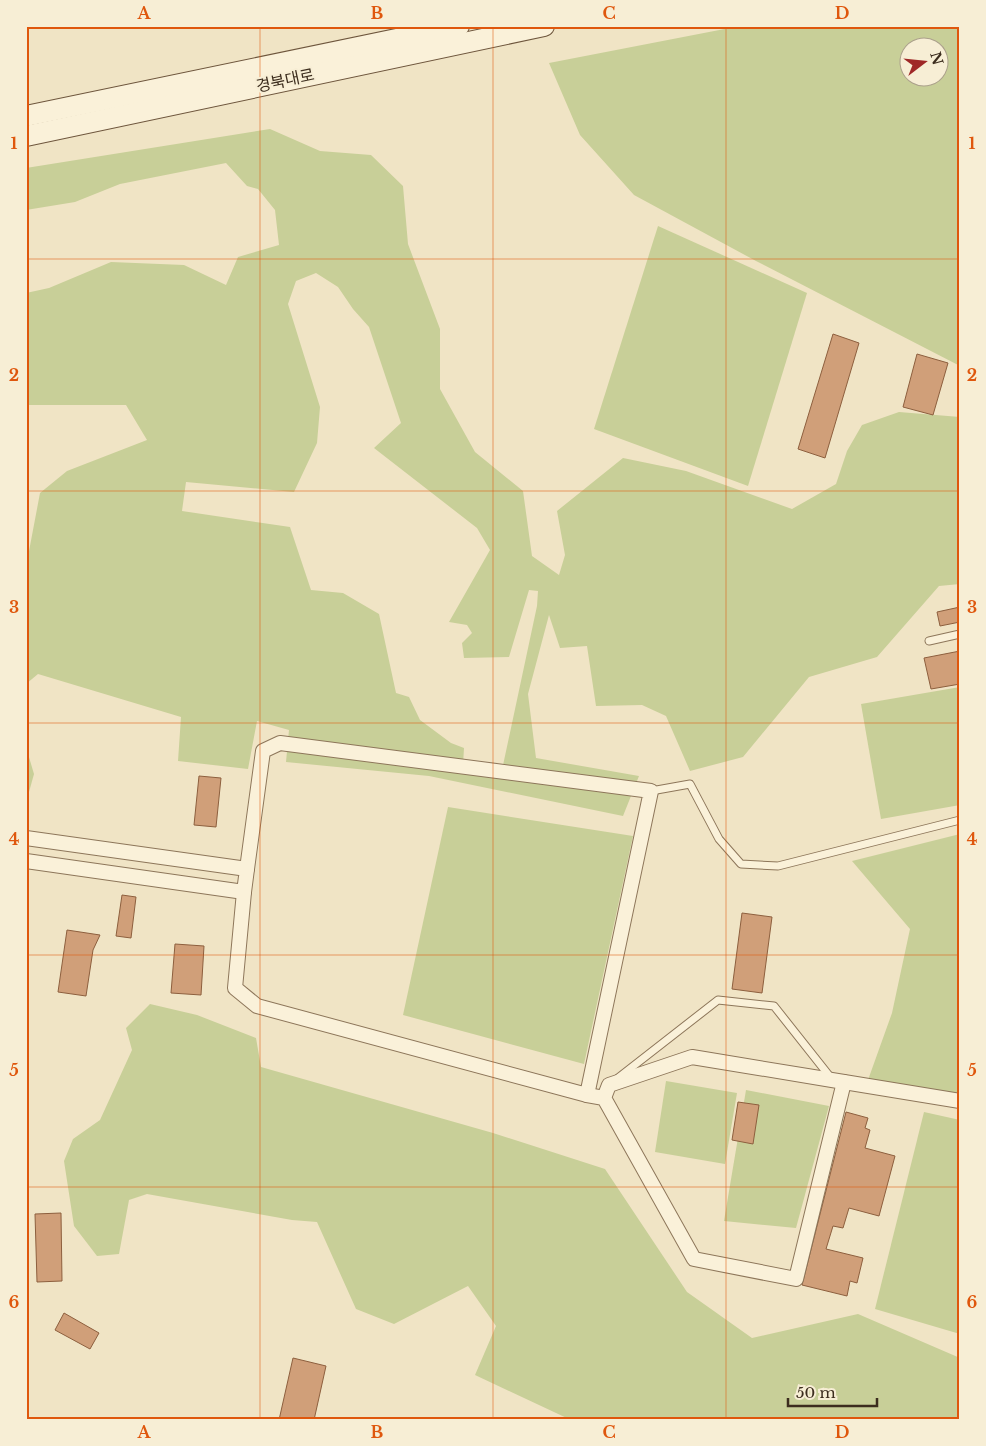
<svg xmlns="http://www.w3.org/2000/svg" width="986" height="1446" viewBox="0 0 986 1446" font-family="'Libre Baskerville','Noto Sans KR',serif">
  <rect width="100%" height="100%" fill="#f0e4c5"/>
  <g fill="#c8cf98" fill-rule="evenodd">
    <path d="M740 26H960V366L756 261 634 195 580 135 549 63ZM908 48H938V78H908Z"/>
    <path d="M270 129 320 151 371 155 403 186 408 244 440 329V389L475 452 523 491 532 556 559 575 565 555 557 511 623 458 686 471 792 509 836 484 847 451 862 425 899 412 960 417V584L939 586 877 657 809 677 743 757 690 771 666 716 642 705 596 706 587 646 560 648 549 615 528 694 536 758 639 776 623 816 429 776 286 762 289 730 257 721 248 769 178 761 181 717 38 674 26 684V567L40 493 67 471 147 440 126 405H26V293L49 288 111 262 184 265 226 285 238 257 279 245 275 210 258 189 247 186 226 163 120 184 75 202 26 210V168ZM316 273 338 287 353 309 369 327 401 423 374 448 477 528 490 550 449 622 467 625 472 633 462 643 464 658 509 657 529 590 538 591 537 606 502 770 463 765 464 748 451 743 420 720 409 697 396 693 379 614 343 593 311 590 290 527 182 511 186 482 294 492 317 443 320 407 288 304 296 281Z"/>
    <polygon points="658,226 807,293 748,486 594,429"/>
    <polygon points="960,687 960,805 881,819 861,704"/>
    <polygon points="26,747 34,774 29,792 26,791"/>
    <polygon points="448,807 633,836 584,1064 403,1015"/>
    <polygon points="960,834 960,1095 868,1080 892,1013 910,929 852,861"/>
    <polygon points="150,1004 197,1015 256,1038 261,1067 493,1133 605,1169 687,1292 752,1338 858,1314 960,1358 960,1420 571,1420 475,1375 496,1326 468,1286 394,1324 356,1309 317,1222 292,1220 147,1194 129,1200 119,1254 97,1256 74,1226 64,1161 73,1139 100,1120 132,1050 126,1028"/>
    <polygon points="666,1081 737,1093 725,1164 655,1152"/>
    <polygon points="746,1090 829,1106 796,1228 724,1221"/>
    <polygon points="924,1112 960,1120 960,1334 875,1309"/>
  </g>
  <g fill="#d09f79" stroke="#8d5f3e">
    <polygon points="833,334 859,343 825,458 798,449"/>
    <polygon points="917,354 948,363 933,415 903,407"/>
    <polygon points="960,607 960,622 940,626 937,612"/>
    <polygon points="960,651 960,684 931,689 924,658"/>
    <polygon points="199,776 221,778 216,827 194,825"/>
    <polygon points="122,895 136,897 131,938 116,936"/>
    <polygon points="742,913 772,917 762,993 732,989"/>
    <polygon points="67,930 100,935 93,950 86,996 58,992"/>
    <polygon points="175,944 204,946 201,995 171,993"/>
    <polygon points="738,1102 759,1105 753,1144 732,1140"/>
    <polygon points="846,1112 868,1118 865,1128 870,1130 865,1148 895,1156 879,1216 849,1208 843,1228 833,1226 826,1249 863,1258 857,1283 850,1281 847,1296 802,1285"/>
    <polygon points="61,1213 62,1281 37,1282 35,1214"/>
    <polygon points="64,1313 99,1333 90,1349 55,1330"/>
    <polygon points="293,1358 326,1366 314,1420 279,1420"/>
  </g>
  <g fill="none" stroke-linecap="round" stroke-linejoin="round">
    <defs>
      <g id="lane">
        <polyline points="929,641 960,634"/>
        <polyline points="651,791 690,784 719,839 741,864 778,866 960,820"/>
        <polyline points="618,1078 718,1000 774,1006 831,1078"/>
      </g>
      <g id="street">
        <polyline points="26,838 247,869 244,892 26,861"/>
        <polyline points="244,892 235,988 257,1006 587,1095 651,791 280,743 263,751 247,869"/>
        <polyline points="844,1082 960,1101"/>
        <polyline points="587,1095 604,1098 694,1259 796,1279 844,1082 692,1057 609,1085 604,1098"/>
      </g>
      <g id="secondary">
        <polyline points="26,116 459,26"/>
        <polyline points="26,136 544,26"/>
      </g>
    </defs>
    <use href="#lane" stroke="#8d765a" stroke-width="9"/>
    <use href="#street" stroke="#8d765a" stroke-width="16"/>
    <use href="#secondary" stroke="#6e563d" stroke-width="22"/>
    <use href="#lane" stroke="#faf1d9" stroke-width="7"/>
    <use href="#street" stroke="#faf1d9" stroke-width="14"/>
    <use href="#secondary" stroke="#faf1d9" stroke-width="20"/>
  </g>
  <path fill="none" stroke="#df570d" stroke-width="1" stroke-opacity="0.55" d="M260 26V1420M493 26V1420M726 26V1420M26 259H960M26 491H960M26 723H960M26 955H960M26 1187H960"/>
  <g text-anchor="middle" stroke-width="4" stroke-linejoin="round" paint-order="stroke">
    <g font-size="16" fill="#3c2d1e" stroke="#f7eed5">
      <text transform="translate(285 80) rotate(-12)" y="6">경북대로</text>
    </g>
  </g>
  <rect width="986" height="1446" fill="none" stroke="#f7eed5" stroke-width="55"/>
  <g transform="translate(924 62) rotate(74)"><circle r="24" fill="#f7eed5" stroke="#aca18c"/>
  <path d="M0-4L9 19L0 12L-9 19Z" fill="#9f2827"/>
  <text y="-8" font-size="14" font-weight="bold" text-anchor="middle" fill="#3c2d1e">N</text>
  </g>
  <path d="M788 1398v8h89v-8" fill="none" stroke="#3c2d1e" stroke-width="2.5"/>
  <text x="796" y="1398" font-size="15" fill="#3c2d1e" stroke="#f7eed5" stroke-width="4" paint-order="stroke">50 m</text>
  <rect x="28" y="28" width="930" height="1390" fill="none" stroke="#df570d" stroke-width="2"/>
  <g font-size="16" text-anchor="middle" font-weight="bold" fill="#df570d">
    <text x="144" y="19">A</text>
    <text x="377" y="19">B</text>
    <text x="609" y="19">C</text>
    <text x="842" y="19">D</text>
    <text x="14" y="149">1</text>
    <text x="972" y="149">1</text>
    <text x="14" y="381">2</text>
    <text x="972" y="381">2</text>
    <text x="14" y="613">3</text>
    <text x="972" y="613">3</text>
    <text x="14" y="845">4</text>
    <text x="972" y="845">4</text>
    <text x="14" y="1076">5</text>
    <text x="972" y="1076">5</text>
    <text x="14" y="1308">6</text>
    <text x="972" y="1308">6</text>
    <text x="144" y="1438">A</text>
    <text x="377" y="1438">B</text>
    <text x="609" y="1438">C</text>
    <text x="842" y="1438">D</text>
  </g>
</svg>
